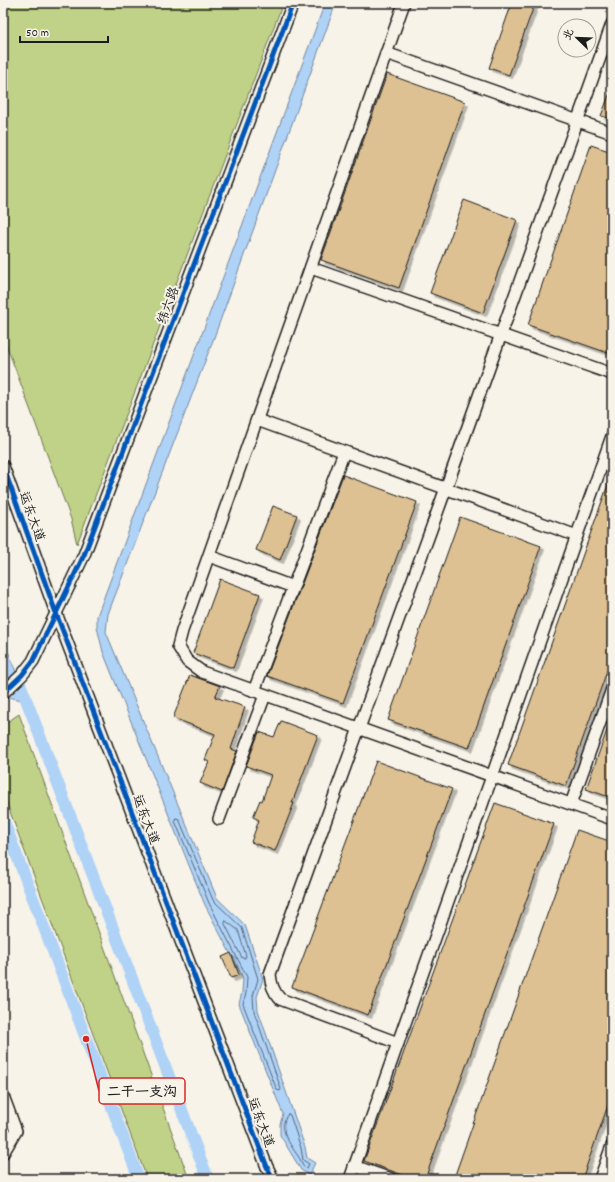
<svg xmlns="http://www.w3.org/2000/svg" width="615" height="1182" viewBox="0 0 615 1182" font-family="Dekko,'LXGW WenKai TC',sans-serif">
  <defs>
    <filter id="shadow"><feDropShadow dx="3.5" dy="3.5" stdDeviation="0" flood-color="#0004"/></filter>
  </defs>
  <rect width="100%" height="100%" fill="#f7f3e8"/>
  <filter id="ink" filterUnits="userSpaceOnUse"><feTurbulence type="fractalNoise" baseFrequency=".025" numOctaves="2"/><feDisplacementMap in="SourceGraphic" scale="8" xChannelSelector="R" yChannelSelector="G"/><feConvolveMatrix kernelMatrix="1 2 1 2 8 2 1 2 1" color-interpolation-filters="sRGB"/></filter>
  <g filter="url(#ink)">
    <g fill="#bfd287" stroke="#6e7752">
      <polygon points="3,3 283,3 77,544 71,519 3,336"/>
      <polygon points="19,714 189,1179 147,1179 3,793 3,725"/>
    </g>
    <g fill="#afd2f7" stroke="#74899f">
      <polygon points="325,3 336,3 212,343 108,614 106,632 217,898 245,925 263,979 257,997 258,1010 305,1147 307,1158 315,1163 309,1175 301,1170 280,1135 280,1124 283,1114 239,1004 242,992 243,978 205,905 103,652 97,627 97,616"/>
      <polygon points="3,638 27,701 3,696"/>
    </g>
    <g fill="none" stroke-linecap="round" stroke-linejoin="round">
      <g stroke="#576574" stroke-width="1">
        <polygon points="176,818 179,819 213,900 242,928 258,979 253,996 254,1011 281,1089 280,1091 277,1090 243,1004 246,993 247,977 209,903 175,821"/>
        <polygon points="226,921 238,930 246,956 245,958 242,958 225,924"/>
        <path d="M288 1114 290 1115 301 1148 303 1160 309 1164 307 1168 304 1167C303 1165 302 1163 301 1161 294 1148 275 1130 288 1114Z"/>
      </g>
      <g stroke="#afd2f7" stroke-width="12">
        <polyline points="21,686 208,1179"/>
        <polyline points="3,819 139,1179"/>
      </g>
    </g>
    <g fill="#dec192" stroke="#1c1c1c" filter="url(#shadow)">
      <polygon points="512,3 535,3 509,75 489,68"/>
      <polygon points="387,74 465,102 399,288 321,260"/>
      <polygon points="611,90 612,90 612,119 601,116"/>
      <polygon points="591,145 612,152 612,343 608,353 528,325"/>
      <polygon points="464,200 517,220 483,313 430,293"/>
      <polygon points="343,475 417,502 343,703 267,676"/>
      <polygon points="611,476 612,476 612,657 566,786 508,765"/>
      <polygon points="273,506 297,515 280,560 256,550"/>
      <polygon points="460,517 541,546 469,748 388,720"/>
      <polygon points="220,579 260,594 233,668 193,653"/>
      <polygon points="190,675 220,686 215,697 245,707 231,749 237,751 222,792 200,783 209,762 205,760 215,734 173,718"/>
      <polygon points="611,719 612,720 612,798 586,789"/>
      <polygon points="281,721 318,735 292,803 294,803 275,851 251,842 259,820 253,817 260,800 262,801 271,775 246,766 259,732 274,737"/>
      <polygon points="376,761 452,789 368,1015 292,987"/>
      <polygon points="495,803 554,824 425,1179 414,1179 364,1161"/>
      <polygon points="577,830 612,842 612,1094 582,1179 468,1179 455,1175"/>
      <polygon points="231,953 239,975 231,978 222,957"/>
    </g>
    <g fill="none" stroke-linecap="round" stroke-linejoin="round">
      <defs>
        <g id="minor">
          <polyline points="404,3 182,631 178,646 187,661 202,672 612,819"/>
          <polyline points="386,53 612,133"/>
          <polyline points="311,268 612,374"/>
          <polyline points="257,420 577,536"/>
          <polyline points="3,466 56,613 267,1167 273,1179"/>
          <polyline points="209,556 293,587"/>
          <polyline points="254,691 344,452"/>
          <polyline points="3,693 22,675 33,661 84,555 293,3"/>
          <polyline points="571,804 612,689"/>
          <polyline points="219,819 265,695"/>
          <path d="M398 1043 280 999C273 991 271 984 270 974L446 488 612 24"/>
          <polyline points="3,1096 16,1131 3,1153"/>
          <polyline points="354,1166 391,1179"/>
          <polyline points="350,1179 612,436"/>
          <polyline points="600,1179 612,1146"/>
        </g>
      </defs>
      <use href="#minor" stroke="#1c1c1c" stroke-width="14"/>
      <use href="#minor" stroke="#f7f3e8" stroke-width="11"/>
      <defs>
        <g id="cycleway">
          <polyline points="3,466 56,613 267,1167 273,1179"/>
          <polyline points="3,693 22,675 33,661 84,555 293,3"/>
        </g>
      </defs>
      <use href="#cycleway" stroke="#f7f3e8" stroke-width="8"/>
      <use href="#cycleway" stroke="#0057b8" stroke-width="5"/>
    </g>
  </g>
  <g text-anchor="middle" stroke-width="4" stroke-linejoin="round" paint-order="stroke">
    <g font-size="13" fill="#1c1c1c" stroke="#f7f3e8">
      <text transform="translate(167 305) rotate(-69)" y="5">纬六路</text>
      <text transform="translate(33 516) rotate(70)" y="5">运东大道</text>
      <text transform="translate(147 819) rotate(69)" y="5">运东大道</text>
      <text transform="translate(262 1122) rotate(69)" y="5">运东大道</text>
    </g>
  </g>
  <path fill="none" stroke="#d62828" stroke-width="1.5" d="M86 1039L99 1091"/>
  <circle fill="#d62828" stroke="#f7f3e8" stroke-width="1.5" cx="86" cy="1039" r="4"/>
  <rect fill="#f7f3e8" stroke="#d62828" stroke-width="1.5" x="99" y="1078" width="86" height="26" rx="4"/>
  <g font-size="14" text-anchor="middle" font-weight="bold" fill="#1c1c1c">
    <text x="142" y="1096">二干一支沟</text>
  </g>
  <rect width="615" height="1182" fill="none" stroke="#f7f3e8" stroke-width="16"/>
  <rect x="8" y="8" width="599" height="1166" fill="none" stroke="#1c1c1c" stroke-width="1.5" filter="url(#ink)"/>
  <g transform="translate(577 38) rotate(293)"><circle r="19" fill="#f7f3e8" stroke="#9f9d96"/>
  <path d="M0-3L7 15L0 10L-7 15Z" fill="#1c1c1c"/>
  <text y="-6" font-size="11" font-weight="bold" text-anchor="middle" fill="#1c1c1c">北</text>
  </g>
  <path d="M20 36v6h88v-6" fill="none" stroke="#1c1c1c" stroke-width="2"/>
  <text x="26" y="36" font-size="12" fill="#1c1c1c" stroke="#f7f3e8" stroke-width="3" paint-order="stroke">50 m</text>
</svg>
